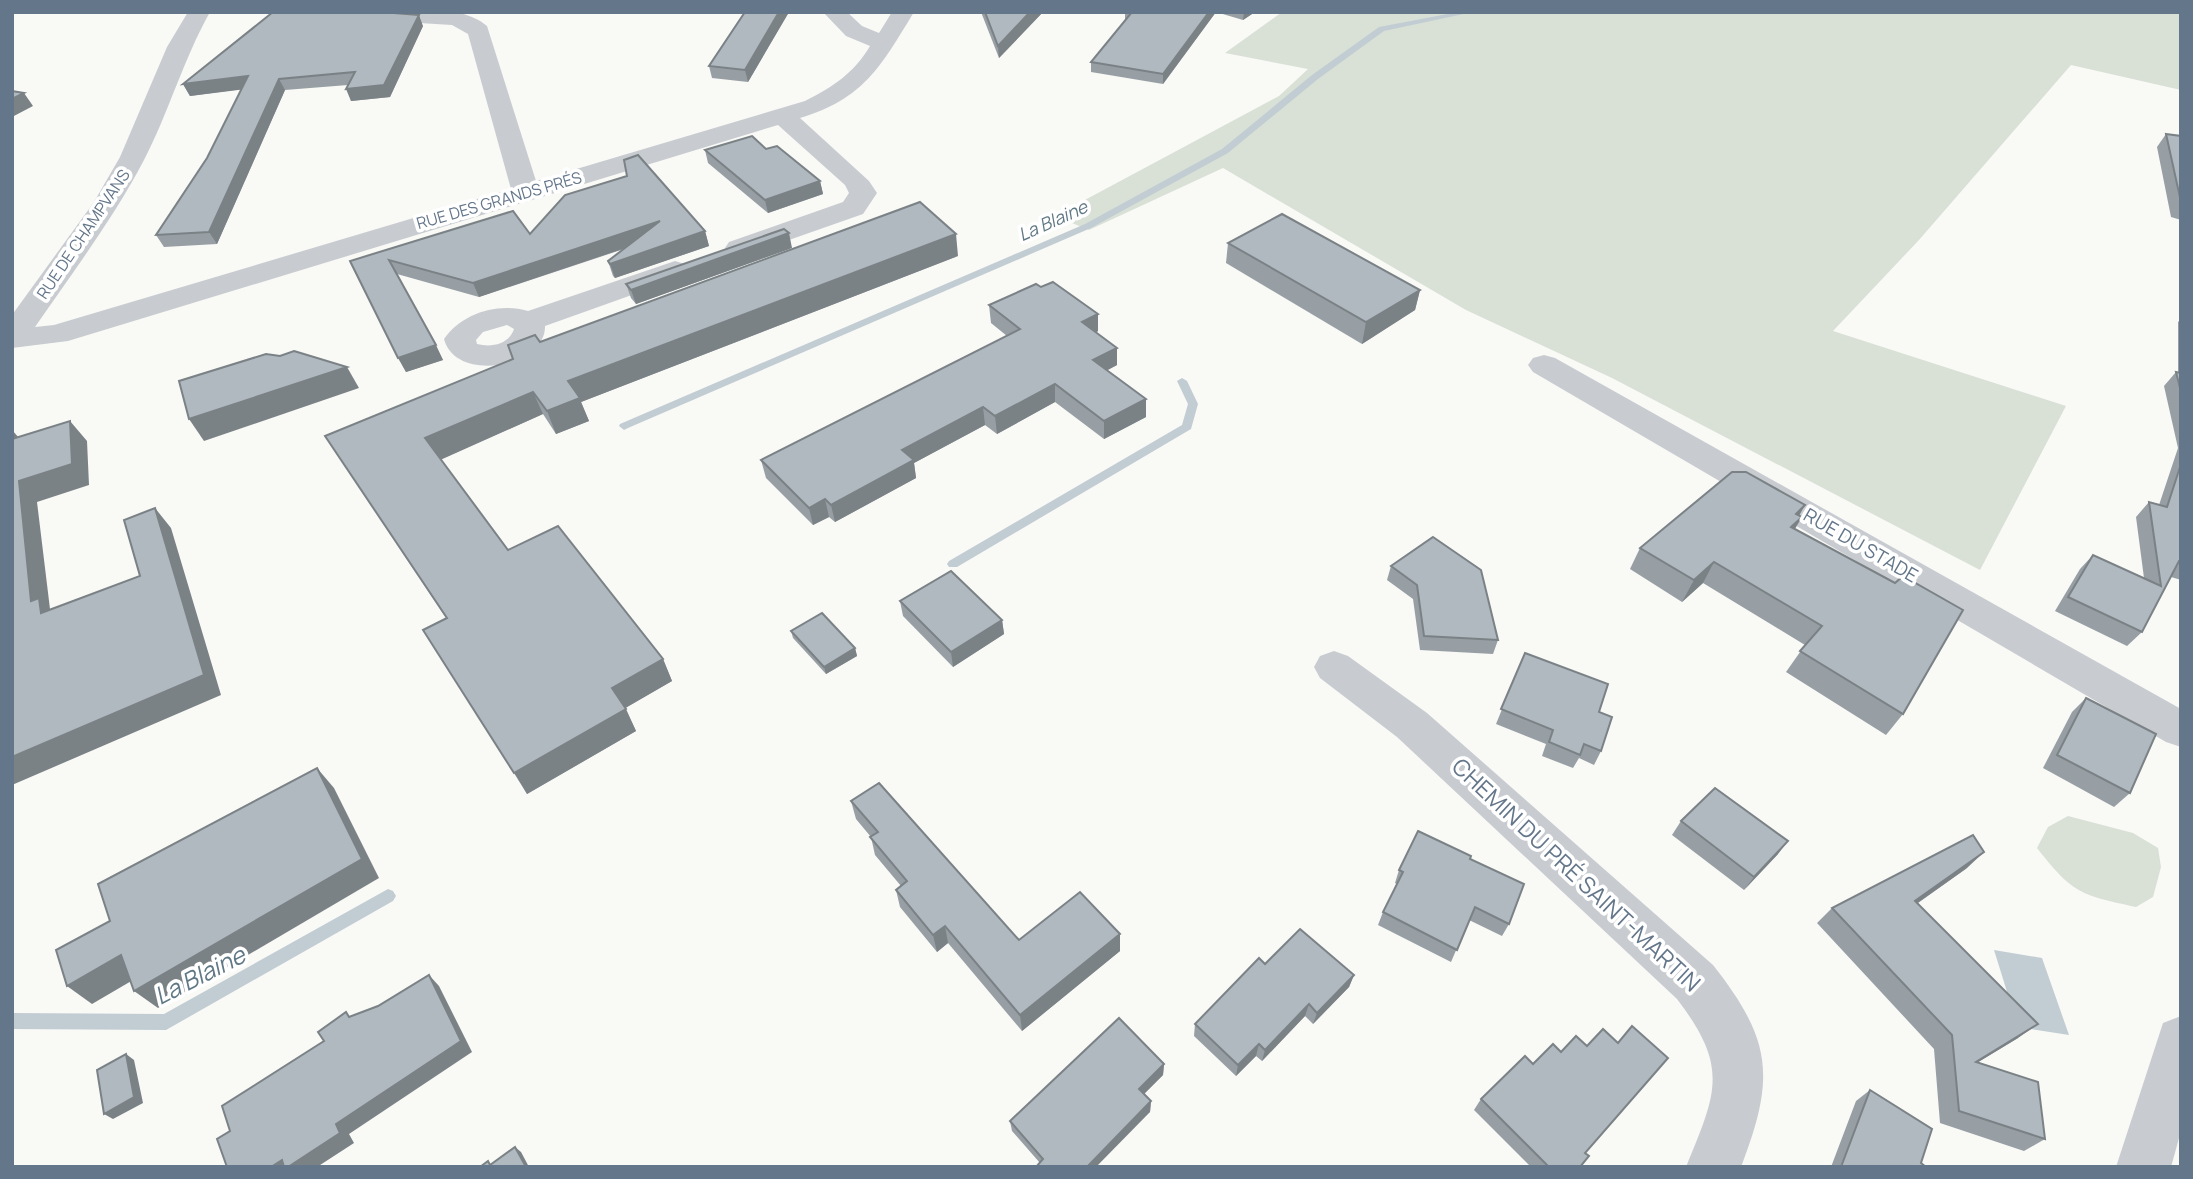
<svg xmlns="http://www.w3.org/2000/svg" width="2193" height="1179" viewBox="0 0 2193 1179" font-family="Manrope,sans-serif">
  <rect width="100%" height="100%" fill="#f9f9f6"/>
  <g fill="#d9e1d6">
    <polygon points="1282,12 2181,12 2181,90 2071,65 1919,240 1833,331 2066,406 1980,570 1612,378 1466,310 1223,168 1089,230 1055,216 1279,96 1308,69 1225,53"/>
    <path d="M2068 816 2133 833 2158 848 2161 867 2153 897 2136 907C2081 895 2073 894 2037 848L2048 827Z"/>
  </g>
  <polygon fill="#c2cdd3" points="1994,950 2042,958 2069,1035 2018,1027"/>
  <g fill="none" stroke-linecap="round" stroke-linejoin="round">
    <g fill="#c2cdd3" fill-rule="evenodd">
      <polygon points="1458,12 1473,12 1384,31 1318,79 1228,153 1091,228 628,428 624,430 619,426 620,424 1085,224 1222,149 1312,75 1379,27"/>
      <polygon points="1182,378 1187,381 1198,404 1191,429 957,567 949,567 947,564 949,561 1182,425 1188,404 1177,381"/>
      <polygon points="388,889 393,891 396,896 393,901 166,1030 12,1029 12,1013 164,1014"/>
    </g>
    <g fill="#c8ccd0" fill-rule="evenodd">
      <path d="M188 12H210C183 60 169 112 144 160 113 219 73 272 35 327L54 325 511 189 468 34 452 25 386 21 383 16 386 12C417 12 461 4 487 26L536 181 805 101C833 87 854 73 870 46L846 36 823 12H847L862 26 879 33 892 12H914C881 66 864 99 800 118L869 181 877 193 863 214 749 254 739 257 729 254 725 248 729 242 843 202 849 193 845 185 778 125 68 341 12 348V315L94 202 120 157 167 47Z"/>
      <path d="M675 261 685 264 690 270 685 276 545 326C546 367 456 384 444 339 462 313 498 302 528 311ZM507 325 514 329C509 344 492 348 477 344L476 340 483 332Z"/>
      <polygon points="1544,355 1555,358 2181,709 2181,747 2166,742 1533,372 1528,365 1533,358"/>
      <path d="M1334 651 1348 656 1427 713 1713 965C1773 1041 1775 1078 1741 1167H1686C1717 1092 1729 1067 1677 999L1397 737 1320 678 1314 667 1320 656Z"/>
      <polygon points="2181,1016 2181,1131 2171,1167 2116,1167 2163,1023"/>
    </g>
  </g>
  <g fill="#979fa5">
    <polygon points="250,12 383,12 423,26 390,97 351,101 348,85 285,90 217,244 164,247 156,235 207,158 242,89 190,96 183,84 271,14"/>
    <polygon points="745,12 789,12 748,82 712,78 709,66"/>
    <polygon points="981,12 1043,12 999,58"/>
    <polygon points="1125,12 1255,12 1243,20 1216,12 1163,84 1091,72 1091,62 1125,21"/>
    <polygon points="2166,134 2181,136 2181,220 2171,217 2157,147"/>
    <polygon points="766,149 820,181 823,194 768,213 708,163 705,150"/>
    <polygon points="705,231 709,246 615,278 613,276 608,261 624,249 479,297 397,274 443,360 406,372 350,261 530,234"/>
    <polygon points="1228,243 1420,290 1415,310 1362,344 1226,263"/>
    <polygon points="792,248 636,304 631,298 626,284"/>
    <polygon points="958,256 581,402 589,421 556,434 543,414 441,459 508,550 663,659 672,681 625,708 636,731 527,794 446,618 325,436 513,359 540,342"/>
    <polygon points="989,305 1098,331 1096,333 1117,348 1117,365 1107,370 1146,399 1146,417 1104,439 1055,402 997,434 985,425 914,463 916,478 835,522 829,517 813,525 766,478 761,460 1007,336 991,323"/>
    <polygon points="2181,319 2181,580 2171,577 2142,632 2127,646 2055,611 2080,569 2093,555 2144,578 2136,517 2149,502 2159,505 2178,448 2164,386 2176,372 2178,372 2178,322"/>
    <polygon points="1799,516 1802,517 1795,529 1903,714 1886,735 1786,672 1805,645 1703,583 1682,602 1630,569 1640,548"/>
    <polygon points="1391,566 1498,640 1493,654 1420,650 1413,599 1387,580"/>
    <polygon points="900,601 1002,620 1004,634 953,667 903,616"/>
    <polygon points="791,631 855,648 857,656 826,674 793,638"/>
    <polygon points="1525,653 1599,712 1601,751 1594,765 1579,758 1573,768 1542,756 1546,744 1496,724"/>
    <polygon points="2086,698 2130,793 2114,807 2043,768 2072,712"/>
    <polygon points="851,801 1019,940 1120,934 1120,951 1022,1031 948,943 937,952 900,907 896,890 901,886 875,855 871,837 856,819"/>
    <polygon points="1681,821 1778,854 1744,890 1672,835"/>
    <polygon points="1470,859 1509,924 1502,936 1469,920 1451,962 1378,925 1383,912 1397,884 1395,883 1399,870"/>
    <polygon points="1967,868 1918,903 2018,1038 1978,1062 2045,1139 2024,1151 1940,1123 1934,1049 1817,923 1832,908"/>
    <polygon points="1265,964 1354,975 1349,987 1313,1024 1305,1016 1262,1061 1256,1056 1236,1076 1194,1036 1195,1024"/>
    <polygon points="1164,1064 1163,1075 1144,1094 1151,1101 1150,1112 1040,1163 1012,1131 1010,1121"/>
    <polygon points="1870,1090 1921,1163 1926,1167 1831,1167 1856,1101"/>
    <polygon points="1481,1099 1585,1153 1580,1167 1531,1167 1474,1110"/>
  </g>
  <g fill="#7b8286">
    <polygon points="779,12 789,12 748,82 745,70"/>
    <polygon points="1030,12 1043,12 999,58 998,46"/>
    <polygon points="1209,12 1216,12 1163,84 1163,74"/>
    <polygon points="1244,12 1255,12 1243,20"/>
    <polygon points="419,15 423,26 390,97 351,101 346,89"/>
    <polygon points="248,76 254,88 190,96 183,84"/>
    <polygon points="279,79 285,90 217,244 209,232"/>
    <polygon points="24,93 33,106 12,117 12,99"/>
    <polygon points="820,181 823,194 768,213 765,200"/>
    <polygon points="660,221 664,235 479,297 473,283"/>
    <polygon points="705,231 709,246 615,278 610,264"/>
    <polygon points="789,233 792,248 636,304 631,290"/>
    <polygon points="956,234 958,256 581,402 589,421 556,434 547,411 568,381"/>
    <polygon points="1420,290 1415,310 1362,344 1366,322"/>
    <polygon points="1098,314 1098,331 1082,340 1082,322"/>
    <polygon points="436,345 443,360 406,372 398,358"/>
    <polygon points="1117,348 1117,365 1093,378 1093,360"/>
    <polygon points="347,367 359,388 204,441 189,419"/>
    <polygon points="1055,384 1055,402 997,434 995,416"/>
    <polygon points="533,392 543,414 438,461 425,438"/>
    <polygon points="1146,399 1146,417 1104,439 1104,421"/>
    <polygon points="983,407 985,425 914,463 916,478 835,522 831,505 902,450"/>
    <polygon points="70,421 87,441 89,485 37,502 50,609 58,618 41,613 31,601 19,481"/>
    <polygon points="12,430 20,439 12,449"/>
    <polygon points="825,499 829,517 813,525 809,508"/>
    <polygon points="1805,505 1794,525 1802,517 1789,538 1790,529 1796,514"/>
    <polygon points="155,508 171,528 221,695 12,785 12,757 204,675"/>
    <polygon points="1714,562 1703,583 1682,602 1694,580"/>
    <polygon points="1002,620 1004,634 953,667 951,652"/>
    <polygon points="855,648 857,656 826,674 824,667"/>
    <polygon points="663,659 672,681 622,710 612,688"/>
    <polygon points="626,709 636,731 527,794 514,773"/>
    <polygon points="317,768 334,788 379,878 158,1008 134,991"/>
    <polygon points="1788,841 1778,854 1744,890 1754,877"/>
    <polygon points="1984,852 1967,868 1899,916 1915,901"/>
    <polygon points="945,926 948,943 937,952 933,935"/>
    <polygon points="1120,934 1120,951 1022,1031 1020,1015"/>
    <polygon points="121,955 145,973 92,1004 67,986"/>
    <polygon points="429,975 439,986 472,1052 349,1134 354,1143 317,1167 271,1167 336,1124"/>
    <polygon points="1354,975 1349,987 1313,1024 1317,1013"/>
    <polygon points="1309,1004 1305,1016 1262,1061 1265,1050"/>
    <polygon points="2038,1024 2018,1038 1957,1075 1976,1062"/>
    <polygon points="1259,1044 1256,1056 1236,1076 1238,1065"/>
    <polygon points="126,1054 134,1060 143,1103 113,1119 104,1114"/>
    <polygon points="1164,1064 1163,1075 1138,1100 1139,1089"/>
    <polygon points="1151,1101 1150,1112 1096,1167 1087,1167"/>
    <polygon points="515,1147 521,1152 529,1167 526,1167"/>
  </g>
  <g fill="#b0b9c0" stroke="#7b8286" stroke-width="2">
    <polygon points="273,12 381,12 419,15 384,85 346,89 355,72 279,79 209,232 156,235 207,158 248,76 183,84"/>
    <polygon points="745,12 779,12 745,70 709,66"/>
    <polygon points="985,12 1030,12 998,46"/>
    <polygon points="1132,12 1209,12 1163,74 1091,62"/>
    <polygon points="12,91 24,93 12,99"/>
    <polygon points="2166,134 2181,136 2181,202"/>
    <polygon points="752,136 766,149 777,146 820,181 765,200 705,150"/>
    <polygon points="638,155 705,231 610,264 608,261 660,221 473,283 389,260 436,345 398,358 350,261 513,211 530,234 565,195 627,176 624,160"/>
    <polygon points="920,202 956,234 568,381 580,398 547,411 533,392 425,438 508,550 558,526 663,659 612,688 626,709 514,773 423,630 447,618 325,436 513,359 508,345 535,335 540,342"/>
    <polygon points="1282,214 1420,290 1366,322 1228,243"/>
    <polygon points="784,229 789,233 631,290 626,284"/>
    <polygon points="1053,282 1098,314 1082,322 1117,348 1093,360 1146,399 1104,421 1055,384 995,416 983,407 902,450 914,460 831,505 825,499 809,508 761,460 1020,329 989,305 1036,284 1041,287"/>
    <polygon points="294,351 347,367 189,419 179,381 266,354 280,356"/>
    <polygon points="2176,372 2181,373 2181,392"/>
    <polygon points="70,421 72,464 19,481 31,601 39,598 41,613 140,576 124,520 155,508 204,675 12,757 12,439"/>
    <polygon points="2181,464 2181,561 2179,561 2142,632 2068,597 2093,555 2161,586 2149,502 2167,507"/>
    <polygon points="1732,472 1746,472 1805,505 1796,514 1802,517 1791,527 1895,583 1903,576 1963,610 1903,714 1800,651 1822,626 1714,562 1694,580 1640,548"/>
    <polygon points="1433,537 1481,570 1498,640 1424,636 1417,585 1391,566"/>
    <polygon points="951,571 1002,620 951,652 900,601"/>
    <polygon points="822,613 855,648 824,667 791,631"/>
    <polygon points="1525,653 1608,684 1599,712 1612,717 1601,751 1584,744 1580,755 1549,742 1553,730 1501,709"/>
    <polygon points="2086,698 2156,734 2130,793 2057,755"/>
    <polygon points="317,768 362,859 134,991 121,955 67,986 56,950 110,921 98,884"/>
    <polygon points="879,783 1019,940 1080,892 1120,934 1020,1015 945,926 933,935 896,890 907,881 870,837 878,832 851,801"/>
    <polygon points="1715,788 1788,841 1754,877 1681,821"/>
    <polygon points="1418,831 1471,856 1470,859 1524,884 1509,924 1475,907 1457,950 1383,912 1403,872 1399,870"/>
    <polygon points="1973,835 1984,852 1915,901 2038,1024 1976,1062 2038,1082 2045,1139 1959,1111 1952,1035 1832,908"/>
    <polygon points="1300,929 1354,975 1317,1013 1309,1004 1265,1050 1259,1044 1238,1065 1195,1024 1259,958 1265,964"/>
    <polygon points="429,975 461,1041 336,1124 340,1133 288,1167 284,1167 282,1160 271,1167 227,1167 217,1139 230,1131 222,1106 324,1041 318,1032 346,1012 349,1017 378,1006"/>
    <polygon points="1119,1018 1164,1064 1139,1089 1151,1101 1087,1167 1036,1167 1043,1159 1010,1121"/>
    <polygon points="1632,1026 1668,1058 1585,1153 1589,1156 1580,1167 1549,1167 1481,1099 1525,1056 1533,1064 1553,1044 1561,1052 1576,1036 1587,1046 1603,1029 1618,1043"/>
    <polygon points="126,1054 134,1097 104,1114 97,1070"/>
    <polygon points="1870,1090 1932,1129 1921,1163 1926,1167 1841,1167"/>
    <polygon points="515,1147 526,1167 480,1167 488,1161 490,1165"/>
  </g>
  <g text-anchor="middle" stroke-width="7" stroke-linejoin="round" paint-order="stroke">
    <g font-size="16" fill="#64768a" stroke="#fff">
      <text transform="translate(499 200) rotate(-16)" y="6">RUE DES GRANDS PRÉS</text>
      <text transform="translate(83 234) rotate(-56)" y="6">RUE DE CHAMPVANS</text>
    </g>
    <g font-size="18" font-style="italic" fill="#607885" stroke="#fff">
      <text transform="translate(1053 221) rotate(-24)" y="6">La Blaine</text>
    </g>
    <g font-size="19" fill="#64768a" stroke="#fff">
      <text transform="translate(1861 545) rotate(30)" y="7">RUE DU STADE</text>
    </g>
    <g font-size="23" fill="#64768a" stroke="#fff">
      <text transform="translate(1576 875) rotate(43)" y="8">CHEMIN DU PRÉ SAINT-MARTIN</text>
    </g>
    <g font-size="24" font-style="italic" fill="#607885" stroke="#fff">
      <text transform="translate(200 976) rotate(-27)" y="8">La Blaine</text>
    </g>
  </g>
  <rect width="2193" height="1179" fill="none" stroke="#64768a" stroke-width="28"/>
</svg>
